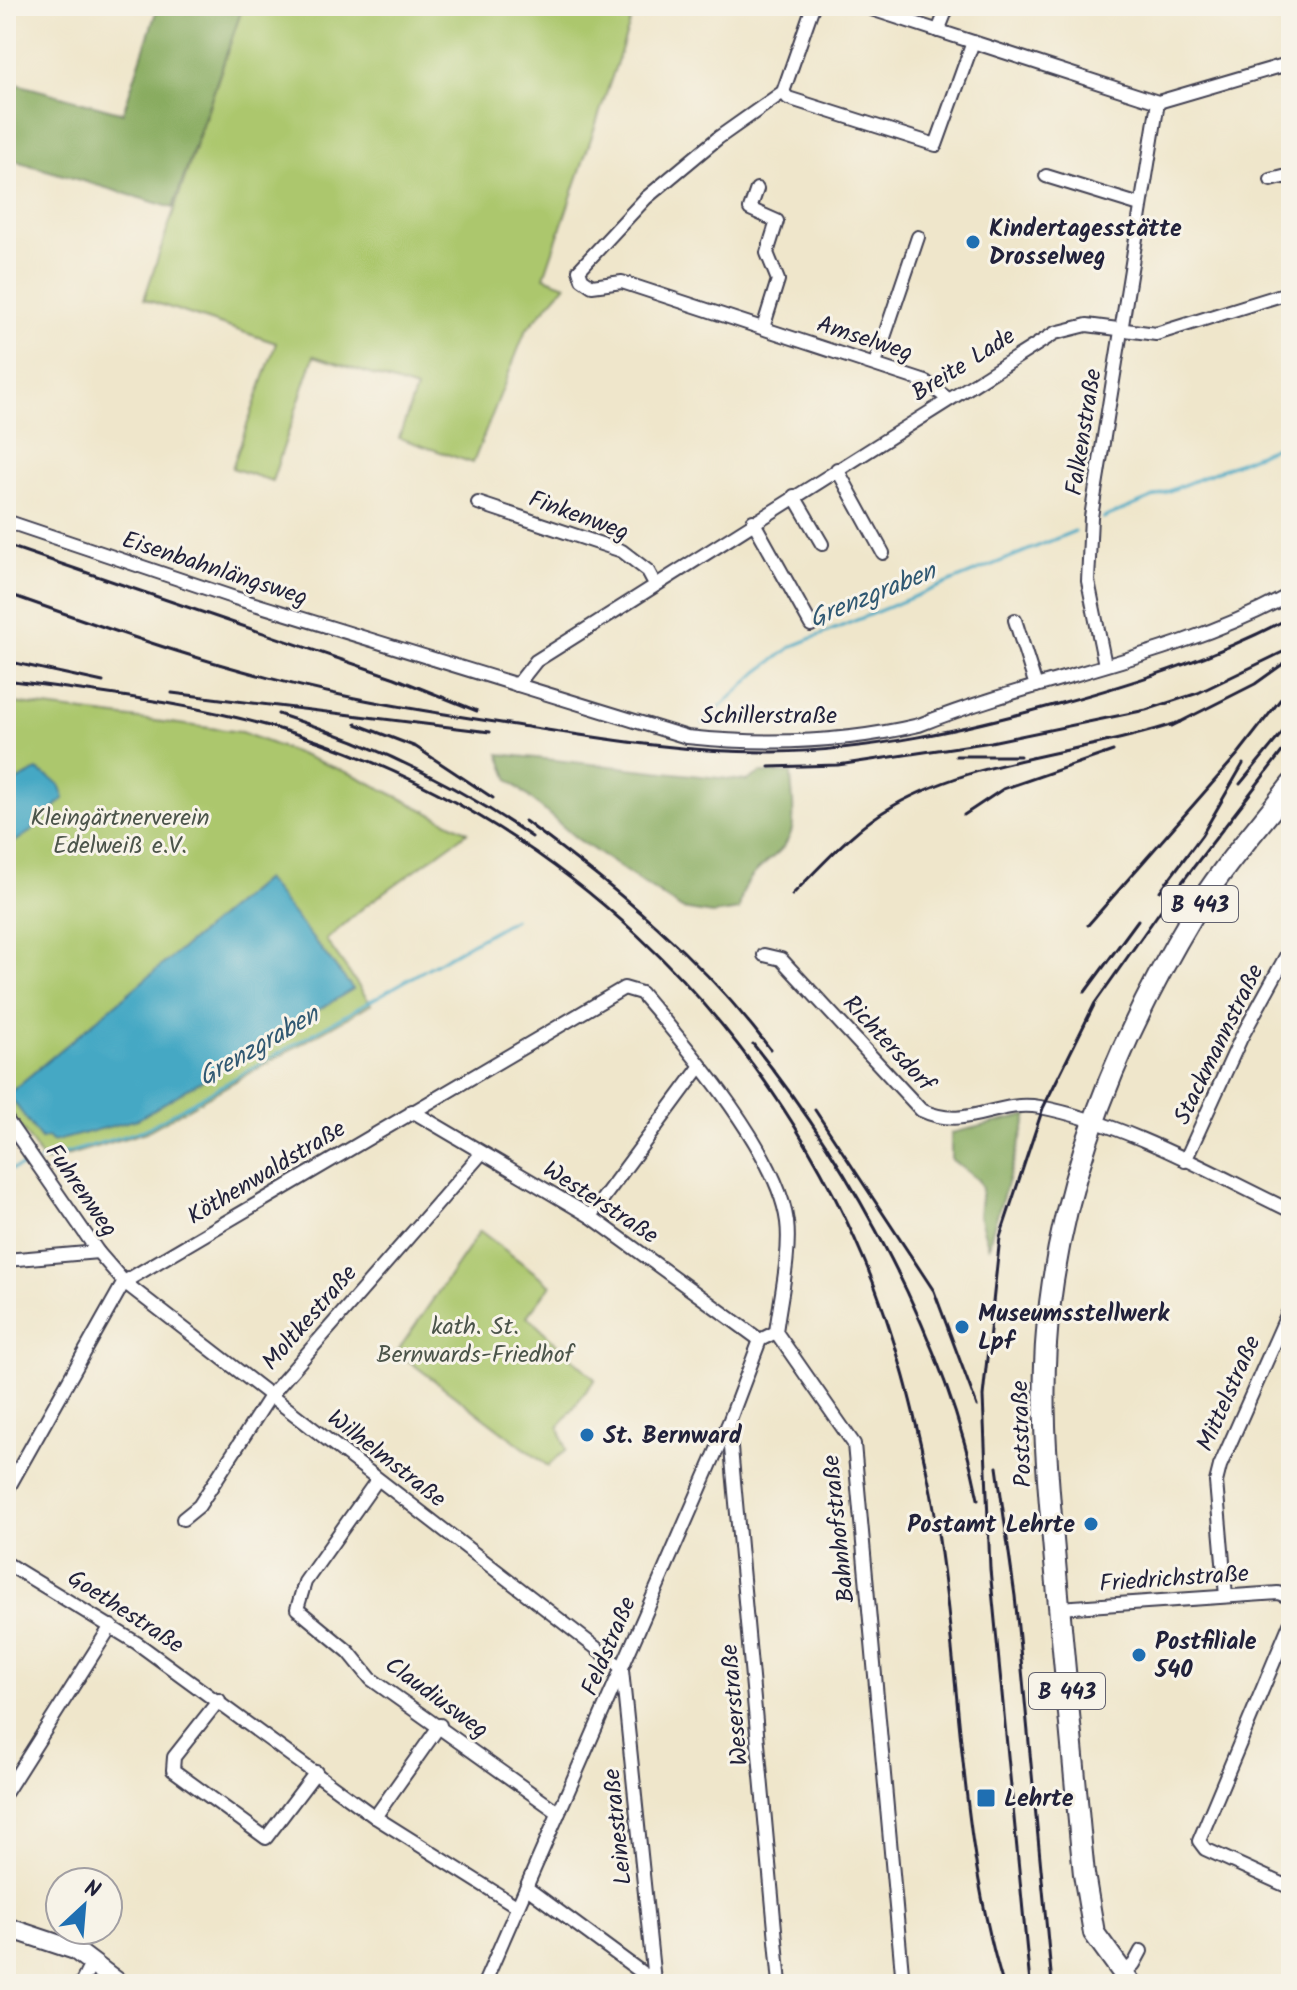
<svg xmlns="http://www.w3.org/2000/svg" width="1297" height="1990" viewBox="0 0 1297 1990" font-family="Kalam,sans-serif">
  <rect width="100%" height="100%" fill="#f7f3e8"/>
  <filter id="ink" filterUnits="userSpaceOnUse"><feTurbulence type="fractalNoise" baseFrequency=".0125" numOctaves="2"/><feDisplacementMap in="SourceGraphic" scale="16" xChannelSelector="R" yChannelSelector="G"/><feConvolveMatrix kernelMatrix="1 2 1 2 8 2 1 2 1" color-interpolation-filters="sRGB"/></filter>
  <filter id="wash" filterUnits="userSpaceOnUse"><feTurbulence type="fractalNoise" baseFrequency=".006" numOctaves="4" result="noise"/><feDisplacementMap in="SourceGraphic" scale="32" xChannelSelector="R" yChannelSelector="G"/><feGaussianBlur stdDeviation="1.8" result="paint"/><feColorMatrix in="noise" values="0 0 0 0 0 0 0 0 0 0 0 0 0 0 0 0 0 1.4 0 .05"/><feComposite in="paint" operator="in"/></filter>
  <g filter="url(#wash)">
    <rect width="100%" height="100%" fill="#efe6cb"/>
    <g fill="#acc76d" stroke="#677454" stroke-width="2">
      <polygon points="243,6 636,6 544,277 566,285 526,330 473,463 399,438 416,389 314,356 272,481 232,468 276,343 144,299"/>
      <polygon points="6,702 241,732 354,775 468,832 364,907 326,940 371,1004 146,1132 45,1162 6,1106"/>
      <polygon points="480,1231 551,1285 527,1316 595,1379 559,1427 566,1450 548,1466 397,1352"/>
    </g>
    <g fill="#89ac60" stroke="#56674e" stroke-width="2">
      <polygon points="158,6 243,6 173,208 6,158 6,81 123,113"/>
      <path d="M499 754 747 781 760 773H791C791 790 796 813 792 829 784 864 744 861 739 910L712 914 682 909 576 838 509 780Z"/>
      <polygon points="1028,1115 992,1232 989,1248 979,1216 982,1188 978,1180 951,1159 951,1133"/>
    </g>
    <g fill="#44a8c4" stroke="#336580" stroke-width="2">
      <polygon points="37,770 59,784 64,798 41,822 36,817 33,830 12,844 6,842 6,786"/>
      <polygon points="265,879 353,989 138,1119 53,1142 48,1137 41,1139 8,1094"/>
    </g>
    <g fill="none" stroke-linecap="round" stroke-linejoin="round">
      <g stroke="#44a8c4" stroke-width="3">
        <polyline points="1103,518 1291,441"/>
        <polyline points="703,723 758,672 793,646 1075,531"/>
        <polyline points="40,1161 144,1130 514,919"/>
        <polyline points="6,1171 33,1163"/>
      </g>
    </g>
  </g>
  <g filter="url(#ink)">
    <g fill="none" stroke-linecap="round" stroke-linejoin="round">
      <defs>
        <g id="street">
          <polyline points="813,6 783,92 718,138 646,198 579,270 582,279 592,286 622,282 926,382 948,399"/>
          <polyline points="862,6 1158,102 1291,63"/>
          <polyline points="938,31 948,6"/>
          <polyline points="783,92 788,98 936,145 973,42"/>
          <polyline points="1046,176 1140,205"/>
          <polyline points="1271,180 1291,175"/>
          <polyline points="757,189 750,209 777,221 767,253 778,280 763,328"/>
          <polyline points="875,364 918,237"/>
          <polyline points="837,469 883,553"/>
          <polyline points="794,496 822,544"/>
          <polyline points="478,503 622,551 648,571 655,584"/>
          <path d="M6 521 235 598 687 737C764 745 843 743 919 725 1042 676 1175 658 1291 594"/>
          <polyline points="753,521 811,625"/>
          <polyline points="1015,620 1036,686"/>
          <polyline points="1105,665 1088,581 1091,517 1158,102"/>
          <polyline points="517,685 536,661 1055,333 1087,325 1156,334 1291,292"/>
          <path d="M764 955 781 959 921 1110C967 1132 996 1099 1040 1107 1128 1124 1211 1173 1291 1211"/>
          <polyline points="412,1111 590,1216 760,1340"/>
          <polyline points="6,1119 98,1252 124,1282 622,1668"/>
          <polyline points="1185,1161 1241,1038 1291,947"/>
          <polyline points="590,1216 700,1067"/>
          <polyline points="6,1260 98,1252"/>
          <polyline points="729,1426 780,1984"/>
          <polyline points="377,1480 305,1582 297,1609 349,1652 371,1679 559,1813"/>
          <path d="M6 1492 124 1282 624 988 641 993C687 1047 778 1152 787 1222 791 1253 780 1300 776 1332L854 1444 903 1984"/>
          <polyline points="183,1519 199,1506 270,1396 481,1154"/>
          <polyline points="6,1563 137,1643 375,1817 518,1907"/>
          <polyline points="1226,1596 1216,1482 1220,1466 1291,1306"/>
          <polyline points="1059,1608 1278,1593 1291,1598"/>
          <polyline points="1291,1621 1199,1841 1205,1849 1291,1888"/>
          <polyline points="622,1670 654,1981"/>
          <polyline points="219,1700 174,1757 173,1770 266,1838 316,1772"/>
          <polyline points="6,1792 111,1626"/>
          <polyline points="375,1817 440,1725"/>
          <polyline points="527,1888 656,1983"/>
          <polyline points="1122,1975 1134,1964 1141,1951"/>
          <polyline points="81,1984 92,1962"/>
          <polyline points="484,1984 729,1422 760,1340 776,1332"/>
        </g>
        <polyline id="secondary" points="6,1927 75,1950 120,1984"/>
        <path id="primary" d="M1131 1984 1094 1933 1084 1874C1074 1774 1065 1674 1056 1573 1048 1483 1038 1393 1050 1303 1067 1165 1122 1033 1193 915 1220 869 1259 827 1291 785"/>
      </defs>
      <use href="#street" stroke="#413f51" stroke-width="16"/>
      <use href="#secondary" stroke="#413f51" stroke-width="22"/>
      <use href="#primary" stroke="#413f51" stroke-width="24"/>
      <use href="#street" stroke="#fff" stroke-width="12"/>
      <use href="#secondary" stroke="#fff" stroke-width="18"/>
      <use href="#primary" stroke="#fff" stroke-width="20"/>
      <g stroke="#22223b" stroke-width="3">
        <polyline points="6,545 395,678 477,711"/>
        <path d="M6 593C119 633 232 673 350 697 407 709 464 717 521 726 604 739 688 753 773 752 871 751 967 729 1061 703 1141 681 1218 656 1291 617"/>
        <polyline points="6,661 103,682"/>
        <path d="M6 680C103 693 202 704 296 734 555 817 760 1013 865 1262 896 1335 915 1415 931 1492 962 1655 955 1824 1003 1984"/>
        <polyline points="172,693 490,732"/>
        <path d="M278 714C371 743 453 782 532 837"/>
        <polyline points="356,724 416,747 493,798"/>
        <polyline points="1172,726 1255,684 1290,659"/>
        <polyline points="956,756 1020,756"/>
        <polyline points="769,767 838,765 991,742 1146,710 1198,693 1291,648"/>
        <polyline points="1240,784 1291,722"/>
        <polyline points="964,815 1003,789 1113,751"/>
        <path d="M525 821C616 888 702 958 770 1049"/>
        <polyline points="1160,891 1202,835 1243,764"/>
        <path d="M792 895C823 864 854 828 893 806 979 757 1087 753 1180 722"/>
        <polyline points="1088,925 1238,754 1291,686"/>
        <polyline points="1085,992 1138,920"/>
        <path d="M753 1044C853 1168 947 1343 978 1499"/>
        <polyline points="815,1110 934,1291 977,1406"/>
        <polyline points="997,1467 1015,1596 1052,1984"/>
        <polyline points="1030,1984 990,1569 983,1396 1000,1237 1043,1108 1095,1003 1163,907 1291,740"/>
      </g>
    </g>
  </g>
  <g fill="#1f6fb2" stroke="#f7f3e8" stroke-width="3">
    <circle cx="973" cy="242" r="8"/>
    <circle cx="962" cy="1327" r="8"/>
    <circle cx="587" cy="1435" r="8"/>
    <circle cx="1091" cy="1524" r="8"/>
    <circle cx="1139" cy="1655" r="8"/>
    <rect x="976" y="1788" width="20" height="20" rx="4"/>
  </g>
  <g text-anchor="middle" stroke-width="6" stroke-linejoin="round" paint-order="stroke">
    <g fill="#f7f3e8" stroke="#62616f" stroke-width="2">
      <rect x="1162" y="886" width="76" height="36" rx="6"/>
      <rect x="1029" y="1673" width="76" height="36" rx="6"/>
    </g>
    <g font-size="22" font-weight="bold" fill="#22223b">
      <text x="1200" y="912">B 443</text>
      <text x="1067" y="1699">B 443</text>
    </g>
    <g font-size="24" font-weight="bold" fill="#22223b" stroke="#f7f3e8" text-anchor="start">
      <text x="989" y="236">Kindertagesstätte<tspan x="989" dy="28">Drosselweg</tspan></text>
      <text x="978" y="1321">Museumsstellwerk<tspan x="978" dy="28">Lpf</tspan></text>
      <text x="603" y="1443">St. Bernward</text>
      <text x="1075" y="1532" text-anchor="end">Postamt Lehrte</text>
      <text x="1155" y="1649">Postfiliale<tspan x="1155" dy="28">540</tspan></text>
      <text x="1004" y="1806">Lehrte</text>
    </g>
    <g font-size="24" fill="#22223b" stroke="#f7f3e8">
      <text transform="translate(865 338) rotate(18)" y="8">Amselweg</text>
      <text transform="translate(963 364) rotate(-32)" y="8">Breite Lade</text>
      <text transform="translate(1083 432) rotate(-81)" y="8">Falkenstraße</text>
      <text transform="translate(579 515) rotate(20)" y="8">Finkenweg</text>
      <text transform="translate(215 568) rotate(18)" y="8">Eisenbahnlängsweg</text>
      <text x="769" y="723">Schillerstraße</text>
      <text transform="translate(889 1043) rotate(47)" y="8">Richtersdorf</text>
      <text transform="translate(1218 1044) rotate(-64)" y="8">Stackmannstraße</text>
      <text transform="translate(266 1172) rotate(-31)" y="8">Köthenwaldstraße</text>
      <text transform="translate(82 1190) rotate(55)" y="8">Fuhrenweg</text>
      <text transform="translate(601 1202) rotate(33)" y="8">Westerstraße</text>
      <text transform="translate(309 1317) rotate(-49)" y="8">Moltkestraße</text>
      <text transform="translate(1228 1393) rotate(-66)" y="8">Mittelstraße</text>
      <text transform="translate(1021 1434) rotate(-92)" y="8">Poststraße</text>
      <text transform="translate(387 1458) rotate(38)" y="8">Wilhelmstraße</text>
      <text transform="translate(838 1529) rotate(-96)" y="8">Bahnhofstraße</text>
      <text transform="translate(1174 1578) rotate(-4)" y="8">Friedrichstraße</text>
      <text transform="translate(126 1611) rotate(33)" y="8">Goethestraße</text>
      <text transform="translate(608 1646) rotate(-67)" y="8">Feldstraße</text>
      <text transform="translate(437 1697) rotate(36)" y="8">Claudiusweg</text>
      <text transform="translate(734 1705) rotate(-95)" y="8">Weserstraße</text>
      <text transform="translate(617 1827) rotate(-96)" y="8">Leinestraße</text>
    </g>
    <g font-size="24" fill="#4b544a" stroke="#f7f3e8">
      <text x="120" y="825">Kleingärtnerverein<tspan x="120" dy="28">Edelweiß e.V.</tspan></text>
      <text x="475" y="1334">kath. St.<tspan x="475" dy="28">Bernwards-Friedhof</tspan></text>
    </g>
    <g font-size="26" font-style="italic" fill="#305872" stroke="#f7f3e8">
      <text transform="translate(872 594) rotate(-22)" y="9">Grenzgraben</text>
      <text transform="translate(258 1045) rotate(-30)" y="9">Grenzgraben</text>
    </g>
  </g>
  <rect width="1297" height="1990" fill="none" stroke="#f7f3e8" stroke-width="32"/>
  <g transform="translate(84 1906) rotate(26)"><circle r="38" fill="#f7f3e8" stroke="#a29fa3" stroke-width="2"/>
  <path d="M0-6L14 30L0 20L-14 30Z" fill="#1f6fb2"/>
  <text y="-12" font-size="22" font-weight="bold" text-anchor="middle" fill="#22223b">N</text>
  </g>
</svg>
